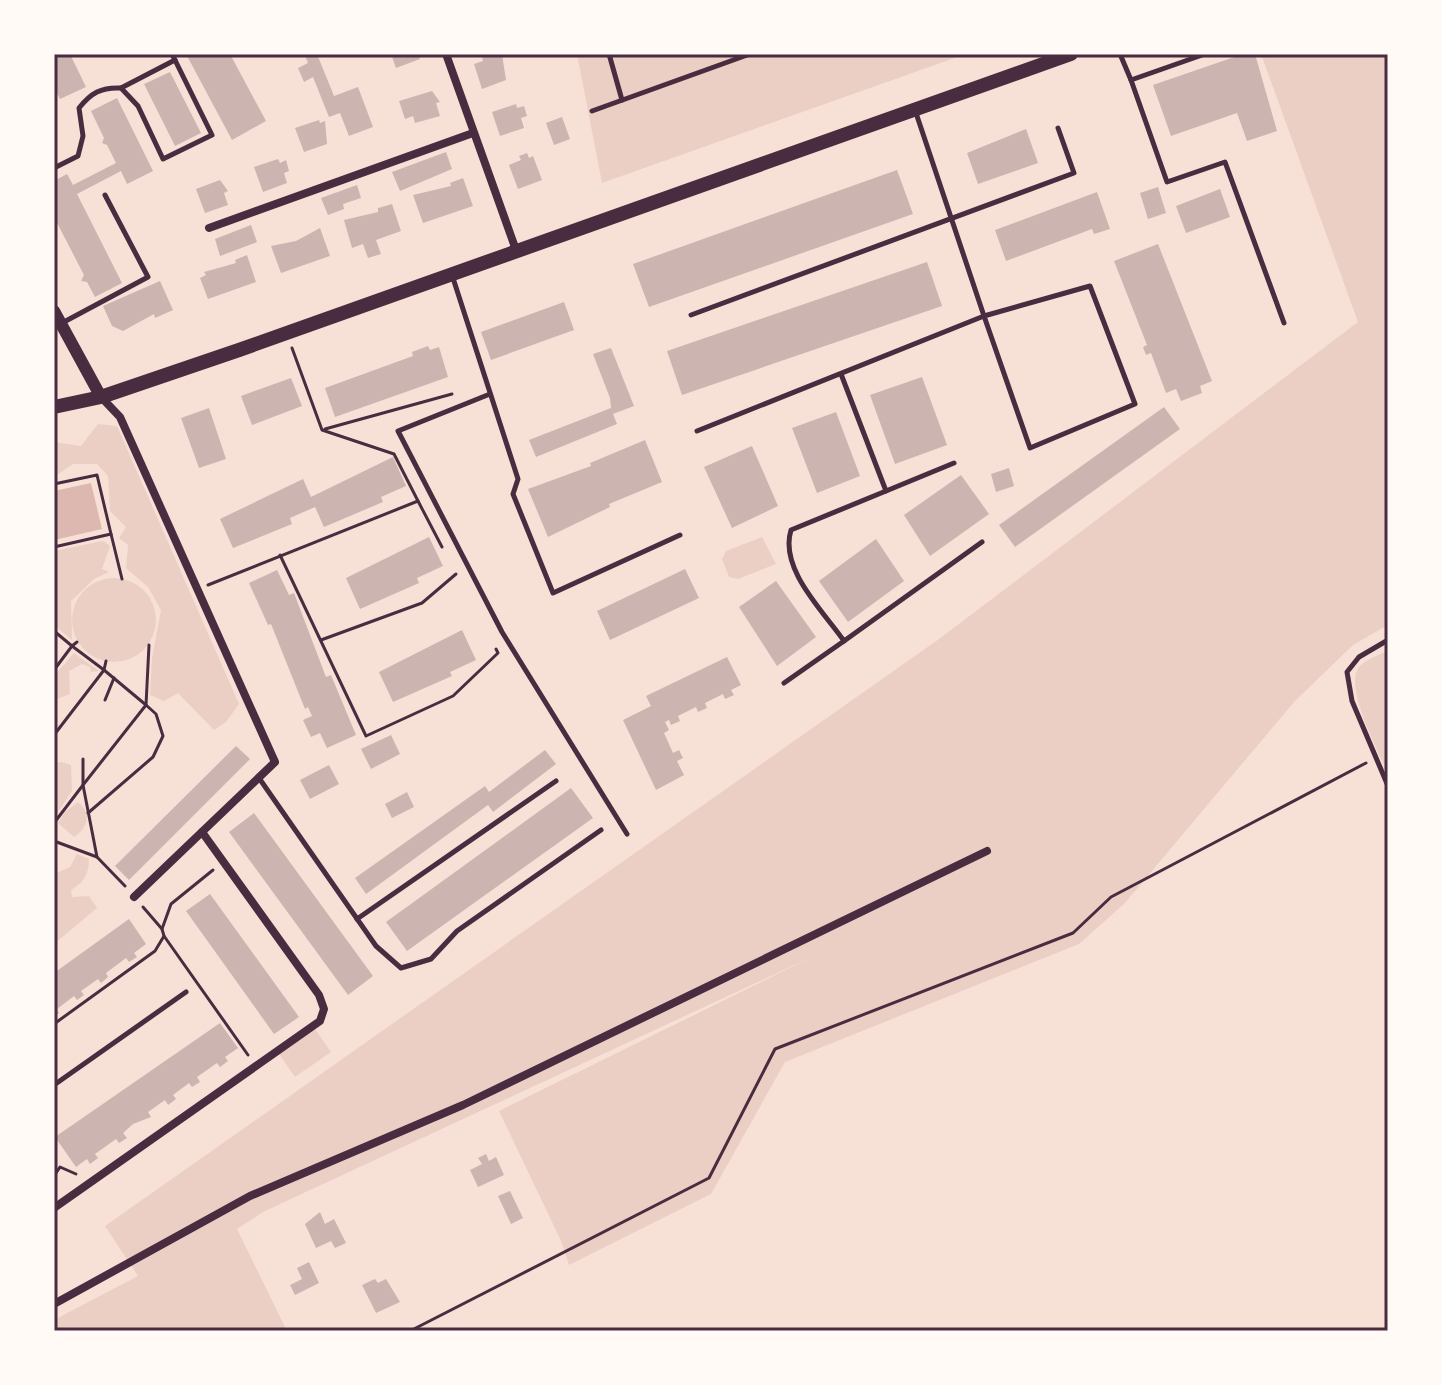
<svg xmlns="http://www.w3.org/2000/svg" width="1442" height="1385" viewBox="0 0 1442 1385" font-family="Literata,serif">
  <rect width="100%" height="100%" fill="#f7e1d7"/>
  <g fill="#ebcfc5">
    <polygon points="577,54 966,54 602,183"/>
    <polygon points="1261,54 1388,54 1388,625 1353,645 1294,702 1125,903 1079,944 785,1062 711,1194 569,1265 562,1243 499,1111 814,956 265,1211 237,1229 287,1331 54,1331 54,1320 138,1276 105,1226 939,639 1358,322"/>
    <polygon points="98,424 117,426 239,704 226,722 214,730 178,693 164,701 150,695 152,658 161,610 148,587 126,568 128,545 119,538 126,527 110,511 108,476 97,464 73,464 54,477 54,442 81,446"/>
    <polygon points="762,537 776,564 738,579 729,577 722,559 726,551"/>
    <polygon points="103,541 110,546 102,569 109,572 94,579 71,601 72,640 54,625 54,551"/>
    <circle cx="114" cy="620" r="42"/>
    <path d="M1388 650V774C1379 752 1342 684 1360 666 1366 659 1380 655 1388 650Z"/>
    <polygon points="74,653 99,671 91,672 90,667 82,664 69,671 70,694 57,699 54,697 54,676"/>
    <polygon points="61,762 71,765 72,791 54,818 54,763"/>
    <path d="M78 802C92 813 88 828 74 837L58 823 64 813Z"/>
    <path d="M77 854 89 859C89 874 84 882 71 890L72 897 89 896 97 908 54 944V874L70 867Z"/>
    <polygon points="315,1029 331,1052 295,1077 279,1054"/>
  </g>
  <polygon fill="#dcb8b0" points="91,483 102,529 54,540 54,491"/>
  <g fill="#ccb4b1">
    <polygon points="59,54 70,54 86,87 60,99 54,87 54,57"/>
    <polygon points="186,54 230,54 266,121 232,140"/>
    <polygon points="317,54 334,96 358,87 373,127 349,136 340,113 329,117 313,77 304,82 298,68 308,63 305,56"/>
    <polygon points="391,54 418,54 420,59 396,68"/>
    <polygon points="481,54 502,54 506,80 482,89 474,64 483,61"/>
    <polygon points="1243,54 1255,54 1277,131 1247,141 1237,113 1171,136 1153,85"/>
    <polygon points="170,72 201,133 175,146 144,84"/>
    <polygon points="432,91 440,102 436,103 440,116 415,123 413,116 405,119 399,101"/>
    <polygon points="117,98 153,171 127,184 121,171 77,194 122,283 95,297 87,282 81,281 84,275 54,217 54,181 67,174 73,185 116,163 107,145 102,143 104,138 91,111"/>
    <polygon points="516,104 517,108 524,106 527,116 521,118 524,128 500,136 492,112"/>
    <polygon points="562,117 570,139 554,145 546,123"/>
    <polygon points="319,120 320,123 325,121 327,144 304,152 295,128"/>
    <polygon points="1026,129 1038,163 978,184 967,153"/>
    <polygon points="446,152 452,169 400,191 392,172"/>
    <polygon points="527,153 529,158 533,156 542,180 518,189 509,165 521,160 519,156"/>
    <polygon points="278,159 280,163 286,160 289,171 284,173 287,183 263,192 254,167"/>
    <polygon points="897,170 913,214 649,307 633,264"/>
    <polygon points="463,178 473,206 423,223 413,195 451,186 450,183"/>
    <polygon points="220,180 228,191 224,193 228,205 205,213 196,189"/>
    <polygon points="357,185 361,198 343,204 344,209 328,215 321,198"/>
    <polygon points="1158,187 1166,213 1148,219 1140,193"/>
    <polygon points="1220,189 1230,217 1186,233 1176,206"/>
    <polygon points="1097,192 1110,229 1094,234 1092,229 1006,261 995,230"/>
    <polygon points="392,204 401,231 376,240 381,254 368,258 363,244 352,248 344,220 378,212 378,208"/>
    <polygon points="251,225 257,242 220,256 215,239"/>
    <polygon points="320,228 330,256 281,273 271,246 296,241"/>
    <polygon points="1158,244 1212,381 1200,386 1202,393 1181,401 1176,389 1166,393 1151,353 1146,355 1143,347 1147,345 1114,261"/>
    <polygon points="247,255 256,282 208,299 200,278 206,275 204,272 236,263 235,260"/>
    <polygon points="927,262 942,306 682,395 667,351"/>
    <polygon points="160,281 173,310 155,318 154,314 123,331 112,326 103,306"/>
    <polygon points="564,302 574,330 491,360 481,332"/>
    <polygon points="428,346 430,350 439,347 448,377 335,417 325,388 413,356 412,352"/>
    <polygon points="611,348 634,406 613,414 617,424 536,457 529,440 611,408 610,398 593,354"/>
    <polygon points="922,377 947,445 895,464 870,395"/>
    <polygon points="291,378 302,406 252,425 241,396"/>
    <polygon points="1164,407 1180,429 1015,547 999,525"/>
    <polygon points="209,408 226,459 199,468 181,418"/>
    <polygon points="836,412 860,476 817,493 792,428"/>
    <polygon points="645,440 662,482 609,504 610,507 548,537 528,489 591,466 590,463"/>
    <polygon points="752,446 778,506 732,528 704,467"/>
    <polygon points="393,457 406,486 381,497 383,502 324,527 315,507 290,518 292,524 233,548 220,519 303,479 311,497"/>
    <polygon points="1009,468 1014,486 996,492 991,474"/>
    <polygon points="961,475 989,514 930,556 904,515"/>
    <polygon points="429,537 443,566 417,578 419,583 360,609 346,578"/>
    <polygon points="876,539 904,581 848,622 819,581"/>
    <polygon points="685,569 699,598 610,640 597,611"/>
    <polygon points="277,570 289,595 294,593 326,677 331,675 356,735 327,748 320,733 311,737 303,720 312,716 308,707 305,709 271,624 268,625 249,583"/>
    <polygon points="776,581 816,637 777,666 739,607"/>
    <polygon points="462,630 476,660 450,672 452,676 393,702 379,672"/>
    <polygon points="727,657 741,685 731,690 734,695 725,699 723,694 705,703 707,708 698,712 696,707 678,716 680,721 671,725 669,720 665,722 669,730 664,733 673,753 679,750 683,758 677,761 684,775 656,790 623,720 651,706 646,696"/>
    <polygon points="391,735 400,754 371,769 361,749"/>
    <polygon points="236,746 250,759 129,880 115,866"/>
    <polygon points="545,750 556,764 493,812 488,805 366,894 355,878 485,786 489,792"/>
    <polygon points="329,765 339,784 310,799 300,780"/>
    <polygon points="571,788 593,818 407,951 386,922"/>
    <polygon points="407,792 414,807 392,818 385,804"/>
    <polygon points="254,813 373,976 348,995 229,832"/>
    <polygon points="210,894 299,1017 274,1034 186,911"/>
    <polygon points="129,919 146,944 134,953 137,957 129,962 126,958 106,973 108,977 101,983 98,979 81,991 84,995 77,1000 74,996 57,1009 59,1013 54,1017 54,973"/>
    <polygon points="220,1023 238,1048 225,1057 228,1061 220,1067 217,1063 197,1077 200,1082 192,1087 189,1083 173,1095 176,1099 168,1105 165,1100 148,1112 151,1117 133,1124 123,1133 127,1138 119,1143 116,1139 95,1154 98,1158 90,1164 87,1159 76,1167 55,1137"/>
    <polygon points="486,1154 489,1161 496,1157 504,1175 478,1187 470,1170 482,1164 478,1158"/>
    <polygon points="510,1191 523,1218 511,1224 498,1196"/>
    <polygon points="320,1212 325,1224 334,1219 346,1243 335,1248 331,1241 316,1248 305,1224"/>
    <polygon points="309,1262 319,1283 295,1295 290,1285 302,1279 297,1268"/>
    <polygon points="375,1279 378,1283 386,1279 400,1302 376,1313 362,1285"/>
  </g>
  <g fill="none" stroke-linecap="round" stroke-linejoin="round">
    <g stroke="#4a2c40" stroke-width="3">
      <polyline points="325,429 452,394"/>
      <polyline points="54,484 97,475 111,534 54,547"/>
      <polyline points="418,501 442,547"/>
      <polyline points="111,534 122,579"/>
      <polyline points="280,555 366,736 453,696 498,653 496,649"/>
      <polyline points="208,585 418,501 394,454 322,430 292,348"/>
      <polyline points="54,631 72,646 54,670"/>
      <polyline points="321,640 422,603 456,574"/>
      <polyline points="77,642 72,646 104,670 106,661"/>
      <polyline points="105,700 114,678"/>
      <polyline points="54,735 104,670 146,705 83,785 97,857 125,886"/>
      <polyline points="88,813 153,757 163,736 156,714 146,705 149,645"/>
      <polyline points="54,823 83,785 83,759"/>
      <polyline points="54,841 97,857"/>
      <polyline points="143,907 162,929"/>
      <polyline points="164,936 162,929 171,904 213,870"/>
      <polyline points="54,1024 155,951 164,936 248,1055"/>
      <polyline points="54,1176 60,1167 76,1174"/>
      <polyline points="410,1331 709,1178 775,1049 1073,933 1111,897 1366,763"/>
    </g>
    <g stroke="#4a2c40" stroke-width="5">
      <polyline points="609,54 622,100"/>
      <polyline points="1120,54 1131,80 1205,54"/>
      <polyline points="1131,80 1167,182 1225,162 1284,323"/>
      <polyline points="121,88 175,60"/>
      <polyline points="592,111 750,54"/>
      <path d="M54 168 78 156 83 136 79 108C91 93 101 87 121 88L138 106 163 159 212 135 172 54"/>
      <polyline points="452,275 518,479 513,494 553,593 680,535"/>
      <polygon points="1090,286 1135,404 1030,448 984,316"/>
      <polyline points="691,315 1074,173 1058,128"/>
      <polyline points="62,323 148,277 105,195"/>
      <path d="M841 374 886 491 791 530C779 569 823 611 844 641L982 542"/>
      <polyline points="490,394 398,431 502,632 627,834"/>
      <polyline points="697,431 984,316 915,110"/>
      <polyline points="886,491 954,463"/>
      <polyline points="1388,640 1359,657 1347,672 1352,701 1388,786"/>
      <polyline points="784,683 844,641"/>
      <polyline points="259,778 376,946 401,968 431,959 457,931 601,830"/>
      <polyline points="357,919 556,781"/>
      <polyline points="54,1085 186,992"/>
    </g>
    <g stroke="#4a2c40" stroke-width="8">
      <polyline points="446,54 516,250"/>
      <polyline points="209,228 473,133"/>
      <polyline points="101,397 120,417 275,762 134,897"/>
      <polyline points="54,1208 320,1021 324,1009 319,995 202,832"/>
      <polyline points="54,1304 250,1196 463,1105 987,851"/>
    </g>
    <polyline stroke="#4a2c40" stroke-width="12" points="54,311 101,397"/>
    <polyline stroke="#4a2c40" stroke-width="14" points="54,407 101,397 239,350 1071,54"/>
  </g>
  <rect width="1442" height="1385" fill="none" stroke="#fffaf5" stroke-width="112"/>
  <rect x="56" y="56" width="1330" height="1273" fill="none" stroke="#4a2c40" stroke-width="3"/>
</svg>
